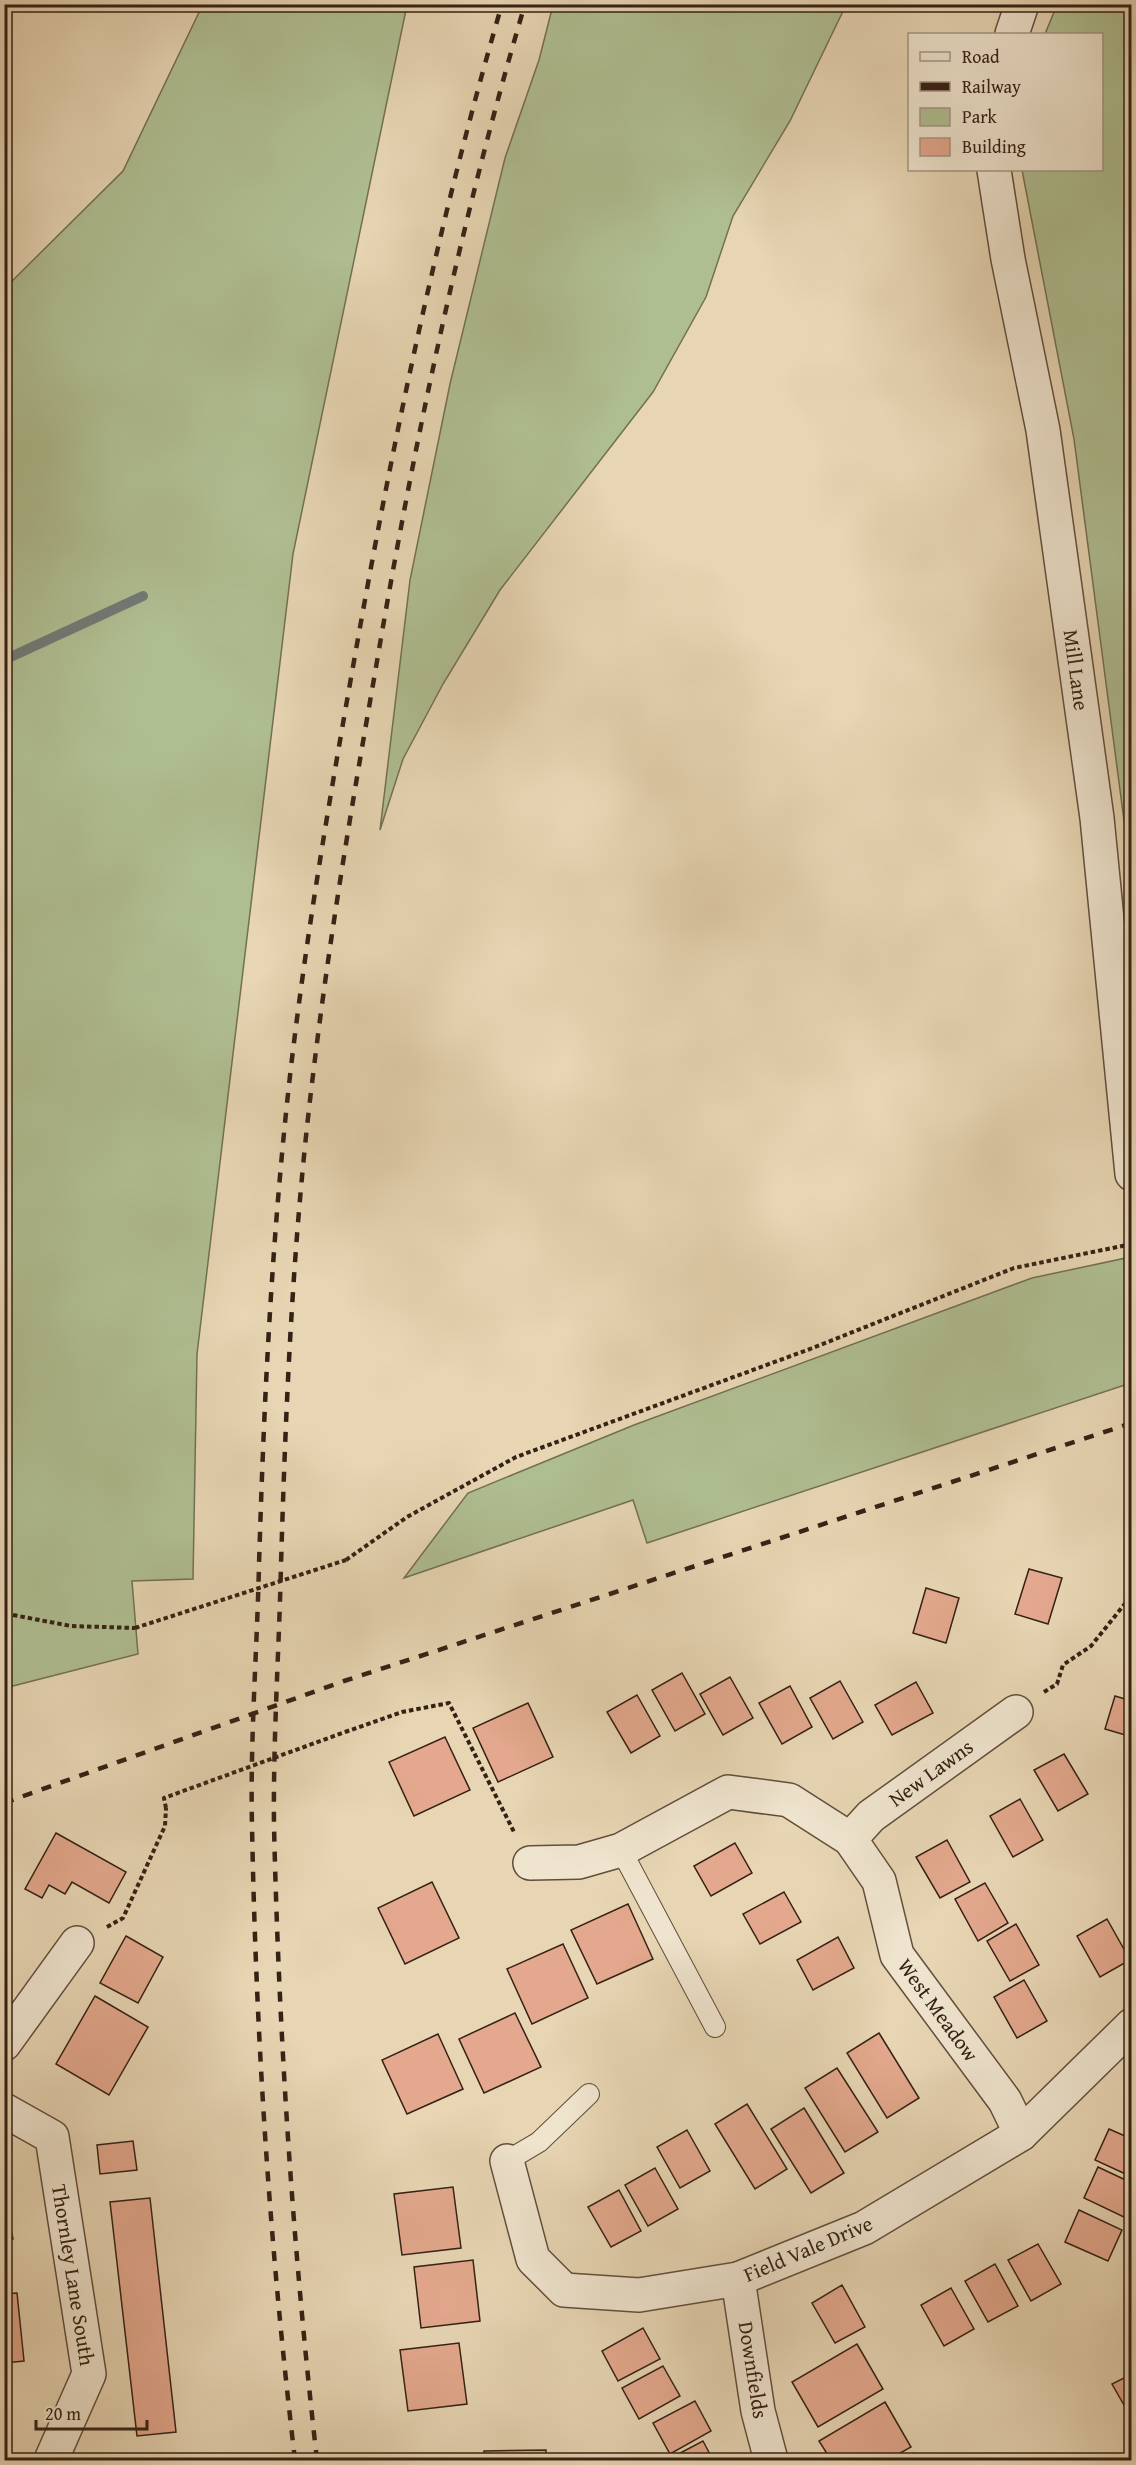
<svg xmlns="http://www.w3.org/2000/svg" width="1136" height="2465" viewBox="0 0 1136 2465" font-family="'Gentium Book Plus',serif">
  <rect width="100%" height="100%" fill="#e7d5b3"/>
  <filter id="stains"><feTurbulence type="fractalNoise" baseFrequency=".00333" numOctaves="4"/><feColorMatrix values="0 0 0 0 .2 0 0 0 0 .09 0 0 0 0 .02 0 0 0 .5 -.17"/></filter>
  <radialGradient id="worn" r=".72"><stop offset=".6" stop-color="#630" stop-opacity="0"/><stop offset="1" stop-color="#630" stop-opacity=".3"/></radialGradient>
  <g fill="#afbe91" stroke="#727053" stroke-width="1.5">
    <polygon points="203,4 407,5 293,554 197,1354 193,1579 132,1581 138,1654 5,1688 5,288 123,171"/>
    <polygon points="553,5 846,5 790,121 733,216 706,297 653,392 500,590 443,684 403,759 380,830 410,580 450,384 505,158 539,60"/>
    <polygon points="1057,5 1131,5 1131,874 1074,439 1022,170 1102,170 1102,34 1045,34"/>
    <polygon points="1126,1258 1131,1281 1131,1383 647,1543 633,1500 404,1578 468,1493 634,1425 1032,1278"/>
  </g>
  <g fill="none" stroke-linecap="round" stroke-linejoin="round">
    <polyline stroke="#727a77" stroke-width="10" points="4,660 143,596"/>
  </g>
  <g fill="#e3a88d" stroke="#352115" stroke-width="1.5">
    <polygon points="1029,1569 1062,1578 1048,1624 1015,1614"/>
    <polygon points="926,1588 959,1598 946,1643 913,1633"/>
    <polygon points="682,1673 705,1714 675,1731 652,1690"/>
    <polygon points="730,1677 753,1718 723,1735 700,1694"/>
    <polygon points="840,1681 863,1722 833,1739 810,1698"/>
    <polygon points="916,1682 933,1713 892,1735 875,1705"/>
    <polygon points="790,1686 812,1727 782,1744 759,1703"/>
    <polygon points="637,1695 660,1736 631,1753 607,1712"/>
    <polygon points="1115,1696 1132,1701 1132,1737 1105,1729"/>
    <polygon points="528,1703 553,1757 498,1782 473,1728"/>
    <polygon points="445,1737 470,1790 414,1816 389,1762"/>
    <polygon points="1064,1754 1088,1794 1058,1811 1034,1770"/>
    <polygon points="1020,1799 1043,1840 1013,1857 990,1816"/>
    <polygon points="56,1833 126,1872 109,1903 72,1882 65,1894 49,1885 42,1898 25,1889"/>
    <polygon points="947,1840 970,1882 940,1898 916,1857"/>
    <polygon points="735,1843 752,1873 711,1896 694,1866"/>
    <polygon points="432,1882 459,1938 405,1964 378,1908"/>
    <polygon points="985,1883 1008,1923 978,1941 955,1899"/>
    <polygon points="784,1892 801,1922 760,1944 743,1914"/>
    <polygon points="628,1904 653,1959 597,1984 571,1930"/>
    <polygon points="1107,1919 1130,1960 1100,1977 1077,1936"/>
    <polygon points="1016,1924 1039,1965 1010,1981 987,1941"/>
    <polygon points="126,1936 163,1957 138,2003 100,1983"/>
    <polygon points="838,1937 854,1968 813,1990 797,1960"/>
    <polygon points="563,1944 588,1998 532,2024 507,1969"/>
    <polygon points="1024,1980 1047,2021 1017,2038 994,1997"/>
    <polygon points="95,1996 148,2027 109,2095 56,2064"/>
    <polygon points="515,2013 541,2067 484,2093 459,2039"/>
    <polygon points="879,2033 919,2098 887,2118 847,2053"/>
    <polygon points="438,2034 463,2089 407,2114 382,2060"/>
    <polygon points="837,2068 878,2132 845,2152 805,2088"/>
    <polygon points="747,2104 787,2169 755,2189 715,2124"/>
    <polygon points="804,2108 844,2173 811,2193 771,2129"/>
    <polygon points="1109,2129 1132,2139 1132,2177 1095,2160"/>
    <polygon points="687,2130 710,2171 680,2188 657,2147"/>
    <polygon points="133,2141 137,2170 100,2174 97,2145"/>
    <polygon points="1098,2167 1132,2183 1132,2207 1126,2218 1084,2198"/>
    <polygon points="655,2168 678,2209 648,2226 625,2185"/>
    <polygon points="453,2187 461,2248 402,2255 394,2194"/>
    <polygon points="619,2190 641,2231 611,2247 588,2207"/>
    <polygon points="150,2198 176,2432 137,2436 110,2202"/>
    <polygon points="4,2199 13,2239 4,2241"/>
    <polygon points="1079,2210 1122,2230 1108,2261 1065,2242"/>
    <polygon points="1038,2244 1061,2284 1031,2301 1008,2260"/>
    <polygon points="473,2260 480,2321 421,2328 414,2267"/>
    <polygon points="995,2264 1018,2306 988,2322 965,2281"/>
    <polygon points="842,2285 865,2327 835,2343 812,2303"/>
    <polygon points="951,2288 974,2329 944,2346 921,2305"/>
    <polygon points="17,2293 24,2361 4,2363 4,2294"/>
    <polygon points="643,2328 660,2359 618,2381 602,2351"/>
    <polygon points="459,2343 467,2404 408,2411 400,2350"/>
    <polygon points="857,2344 883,2389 818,2427 792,2382"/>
    <polygon points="663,2366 680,2396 639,2419 622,2388"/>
    <polygon points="1132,2374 1132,2419 1112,2384"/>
    <polygon points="695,2401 711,2431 670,2454 653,2423"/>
    <polygon points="885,2402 911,2447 888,2460 831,2460 819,2441"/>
    <polygon points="703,2441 713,2460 667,2460"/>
    <polygon points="546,2450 546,2460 484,2460 484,2451"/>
    <polygon points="914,2453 919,2460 901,2460"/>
  </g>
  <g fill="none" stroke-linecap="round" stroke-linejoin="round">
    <defs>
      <g id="lane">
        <polyline points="621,1850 715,2027"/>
        <polyline points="507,2161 539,2142 589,2094"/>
      </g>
      <g id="street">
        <polyline points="1012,34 1022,4"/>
        <polyline points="994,170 1008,259 1043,430 1097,818 1132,1174"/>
        <polyline points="850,1839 871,1816 1016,1712"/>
        <polyline points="530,1863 579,1862 621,1850 728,1792 789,1800 850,1839 879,1881 897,1955 1005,2101 1021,2134"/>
        <polyline points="4,2044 77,1943"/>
        <polyline points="4,2110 52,2137 89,2374 51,2460"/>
        <polyline points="507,2161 533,2259 564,2290 639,2295 738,2279 864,2228 1021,2134 1132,2025"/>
        <polyline points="738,2279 758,2411 771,2460"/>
      </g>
    </defs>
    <use href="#lane" stroke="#624e3c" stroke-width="22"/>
    <use href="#street" stroke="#624e3c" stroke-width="36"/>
    <g stroke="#352115" stroke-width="4" stroke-dasharray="4.5 3" stroke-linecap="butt">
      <polyline points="346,1560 407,1517 516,1457 810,1349 1014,1268 1132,1244"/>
      <polyline points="13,1615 71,1626 135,1628"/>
      <polyline points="1044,1692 1057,1684 1063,1665 1091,1646 1132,1595"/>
      <polyline points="345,1732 402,1712 449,1703 514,1832"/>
      <polyline points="107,1927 123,1918 165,1826 166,1808"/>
    </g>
    <use href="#lane" stroke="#efe4ce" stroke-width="20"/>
    <use href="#street" stroke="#efe4ce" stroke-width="33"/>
    <g stroke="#352115" stroke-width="4.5" stroke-dasharray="10 10" stroke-linecap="butt">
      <polyline points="4,1803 344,1681 1132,1423"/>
      <path d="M295 2460C270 2250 256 2038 252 1826 250 1740 257 1652 259 1565 264 1398 272 1233 291 1067 307 931 330 796 354 661 393 440 439 220 502 4"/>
      <path d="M317 2460C293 2250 279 2038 274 1826 273 1739 279 1652 281 1565 286 1398 293 1233 314 1067 330 935 352 804 375 673 413 448 460 224 525 4"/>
    </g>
    <g stroke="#352115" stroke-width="4" stroke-dasharray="4.5 3" stroke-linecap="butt">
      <polyline points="135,1628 346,1560"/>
      <polyline points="166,1808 164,1798 345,1732"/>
    </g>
  </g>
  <g text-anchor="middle" stroke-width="4.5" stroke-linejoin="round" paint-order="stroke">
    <g font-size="21" fill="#352115" stroke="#efe4ce">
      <text transform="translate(1076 670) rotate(82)" y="7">Mill Lane</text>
      <text transform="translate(931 1773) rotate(-36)" y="7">New Lawns</text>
      <text transform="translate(938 2010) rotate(54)" y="7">West Meadow</text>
      <text transform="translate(808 2249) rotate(-23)" y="7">Field Vale Drive</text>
      <text transform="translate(73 2275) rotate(81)" y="7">Thornley Lane South</text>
      <text transform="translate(753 2370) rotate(81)" y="7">Downfields</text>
    </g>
  </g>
  <rect width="1136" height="2465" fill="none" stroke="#e7d5b3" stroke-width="24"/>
  <rect x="6" y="6" width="1124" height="2453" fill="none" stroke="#352115" stroke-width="3"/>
  <rect x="12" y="12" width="1112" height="2441" fill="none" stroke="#352115" stroke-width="1.5"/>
  <rect x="908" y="33" width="195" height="138" fill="#efe4ce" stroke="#a59684" stroke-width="1.5"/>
  <rect x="920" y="52" width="30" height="9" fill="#efe4ce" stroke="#a59684" stroke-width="1.5"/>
  <text x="962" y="63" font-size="18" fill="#352115">Road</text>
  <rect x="920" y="82" width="30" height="9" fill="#352115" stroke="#a59684" stroke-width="1.5"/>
  <text x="962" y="93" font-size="18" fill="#352115">Railway</text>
  <rect x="920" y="108" width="30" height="18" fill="#afbe91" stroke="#a59684" stroke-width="1.5"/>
  <text x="962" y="123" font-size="18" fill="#352115">Park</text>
  <rect x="920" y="138" width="30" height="18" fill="#e3a88d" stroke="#a59684" stroke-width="1.5"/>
  <text x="962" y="153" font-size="18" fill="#352115">Building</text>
  <path d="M36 2420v9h111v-9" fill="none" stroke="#352115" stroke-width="3"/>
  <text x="45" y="2420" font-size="18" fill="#352115" stroke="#efe4ce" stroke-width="4.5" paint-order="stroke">20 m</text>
  <rect width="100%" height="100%" filter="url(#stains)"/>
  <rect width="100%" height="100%" fill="url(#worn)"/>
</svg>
